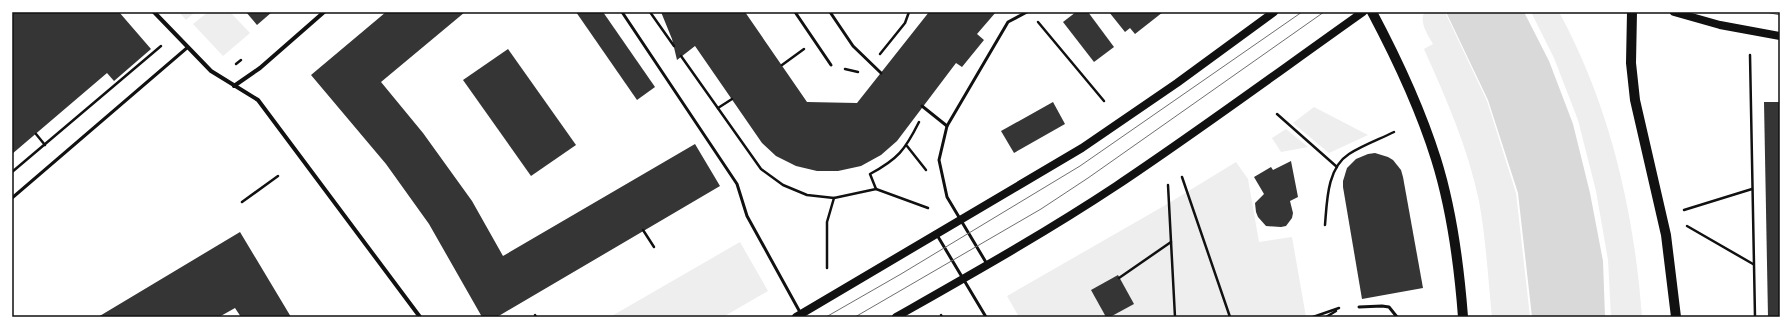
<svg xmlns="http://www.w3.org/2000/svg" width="1792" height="329" viewBox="0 0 1792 329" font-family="Montserrat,sans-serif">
  <rect width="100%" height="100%" fill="#fff"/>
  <g fill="#eee">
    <polygon points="179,12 195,12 186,20"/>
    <polygon points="208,12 230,12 250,33 223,56 193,24"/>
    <path d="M1427 12H1445L1487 101 1516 193 1530 317H1492C1488 279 1486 239 1479 201 1468 148 1446 98 1424 49L1433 44C1428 35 1421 26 1423 15Z"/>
    <path d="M1531 12H1559C1610 106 1634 210 1642 317H1611L1608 260 1596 191 1578 120 1554 58Z"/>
    <polygon points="1314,107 1368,135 1329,153 1293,123"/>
    <polygon points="1286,129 1308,147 1281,152 1272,138"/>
    <polygon points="1236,162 1248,179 1259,242 1292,237 1306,317 1019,317 1007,296 1169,203"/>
    <polygon points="740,242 768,291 723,317 610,317"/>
  </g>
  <polygon fill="#d9d9d9" points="1446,12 1524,12 1549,61 1573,124 1590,193 1603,261 1605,317 1532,317 1518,193 1488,100"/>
  <g fill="#353535">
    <polygon points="12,12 119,12 151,49 114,81 107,73 12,154"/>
    <polygon points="246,12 272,12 257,25"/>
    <polygon points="386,12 465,12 381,82 423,133 472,201 503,256 695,144 720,186 497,317 482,317 429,224 386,164 311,75"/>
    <polygon points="576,12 603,12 655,87 637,100"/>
    <polygon points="661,12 745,12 807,102 857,103 929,12 996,12 977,34 984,40 962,67 956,63 897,141 881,155 861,166 838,171 817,171 796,166 776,156 762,143 695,46 677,60 672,39"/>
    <polygon points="1076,12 1088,12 1114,47 1094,62 1063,22"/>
    <polygon points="1109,12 1163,12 1135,34 1130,28 1125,32"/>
    <polygon points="508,49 576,145 531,176 463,80"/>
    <polygon points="1053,102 1065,124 1014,153 1001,131"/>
    <polygon points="1764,102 1780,102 1780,317 1768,317"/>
    <polygon points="1375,153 1388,157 1393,160 1401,170 1403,177 1423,288 1362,299 1343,187 1343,181 1347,168 1356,159 1368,154"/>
    <polygon points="1291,161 1298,197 1290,201 1293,213 1292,218 1286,226 1281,227 1266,226 1258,217 1256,212 1255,203 1264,194 1254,177 1271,167 1273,170"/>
    <polygon points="240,232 291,317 241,317 235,308 219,317 98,317"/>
    <polygon points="1118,275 1134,304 1110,317 1106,317 1091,290"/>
  </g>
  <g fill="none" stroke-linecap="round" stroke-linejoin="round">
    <g stroke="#111" stroke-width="2.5">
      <polyline points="650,12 674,46"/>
      <polyline points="1038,22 1104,101"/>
      <polyline points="880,54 905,23 909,12"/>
      <polyline points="1750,55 1755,317"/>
      <path d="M681 56 761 169 783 185 807 195 834 198 876 189 870 174C898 159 905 150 919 122"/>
      <polyline points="236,64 241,60"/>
      <polyline points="782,65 804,49"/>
      <polyline points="845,69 858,72"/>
      <polyline points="718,108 732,99"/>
      <polyline points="1277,114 1337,167"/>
      <polyline points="36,134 45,145"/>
      <polyline points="907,146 926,170"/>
      <polyline points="12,172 161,46"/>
      <polyline points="1182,177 1230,317"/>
      <polyline points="1168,185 1175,317"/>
      <polyline points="876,189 928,208"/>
      <polyline points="242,202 278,176"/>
      <polyline points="1684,210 1752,189"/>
      <path d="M1325 225C1327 201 1327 168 1349 154 1363 145 1380 139 1394 132"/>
      <polyline points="1687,226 1753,264"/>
      <polyline points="643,230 654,247"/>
      <polyline points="827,268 827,222 834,198"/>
      <polyline points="1119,278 1171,242"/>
      <polyline points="535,315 536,317"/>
      <polyline points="941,315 942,317"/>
      <polyline points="1313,317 1339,308"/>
      <polyline points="1326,317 1336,311"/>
    </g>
    <g stroke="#111" stroke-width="3">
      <polyline points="622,12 737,184 747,216 801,314"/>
      <polyline points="795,12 831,65"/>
      <polyline points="830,12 853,46 881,73"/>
      <polyline points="922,106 947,126"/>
      <polyline points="12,198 188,47"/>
      <polyline points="937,235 986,317"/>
      <polyline points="987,264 947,197 939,160 947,126 1008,22 1027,12"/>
      <polyline points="1359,307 1382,306 1389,307 1397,317"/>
    </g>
    <g stroke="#111" stroke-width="4">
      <polyline points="154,12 211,71 258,100 420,317"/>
      <polyline points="234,86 260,68 324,12"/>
    </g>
    <g stroke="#111" stroke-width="8">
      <polyline points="1674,12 1720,25 1780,36"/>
      <polyline points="796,317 1082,148 1177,83 1274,12"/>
      <path d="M896 317C970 275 1045 233 1116 186 1200 130 1281 70 1363 12"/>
    </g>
    <g stroke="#111" stroke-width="10">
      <path d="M1372 12C1397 59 1420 108 1436 159 1452 210 1459 264 1463 317"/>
      <polyline points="1632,12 1631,63 1635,100 1666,235 1676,317"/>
    </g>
    <g stroke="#707070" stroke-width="1">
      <polyline points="1766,12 1780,15"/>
      <polyline points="826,317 901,274 1080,166 1302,12"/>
      <polyline points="855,317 1041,209 1088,178 1324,12"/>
    </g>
  </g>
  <rect width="1792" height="329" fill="none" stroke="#ffffff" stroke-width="26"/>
  <rect x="13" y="13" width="1766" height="303" fill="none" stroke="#111" stroke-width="1.5"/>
</svg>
